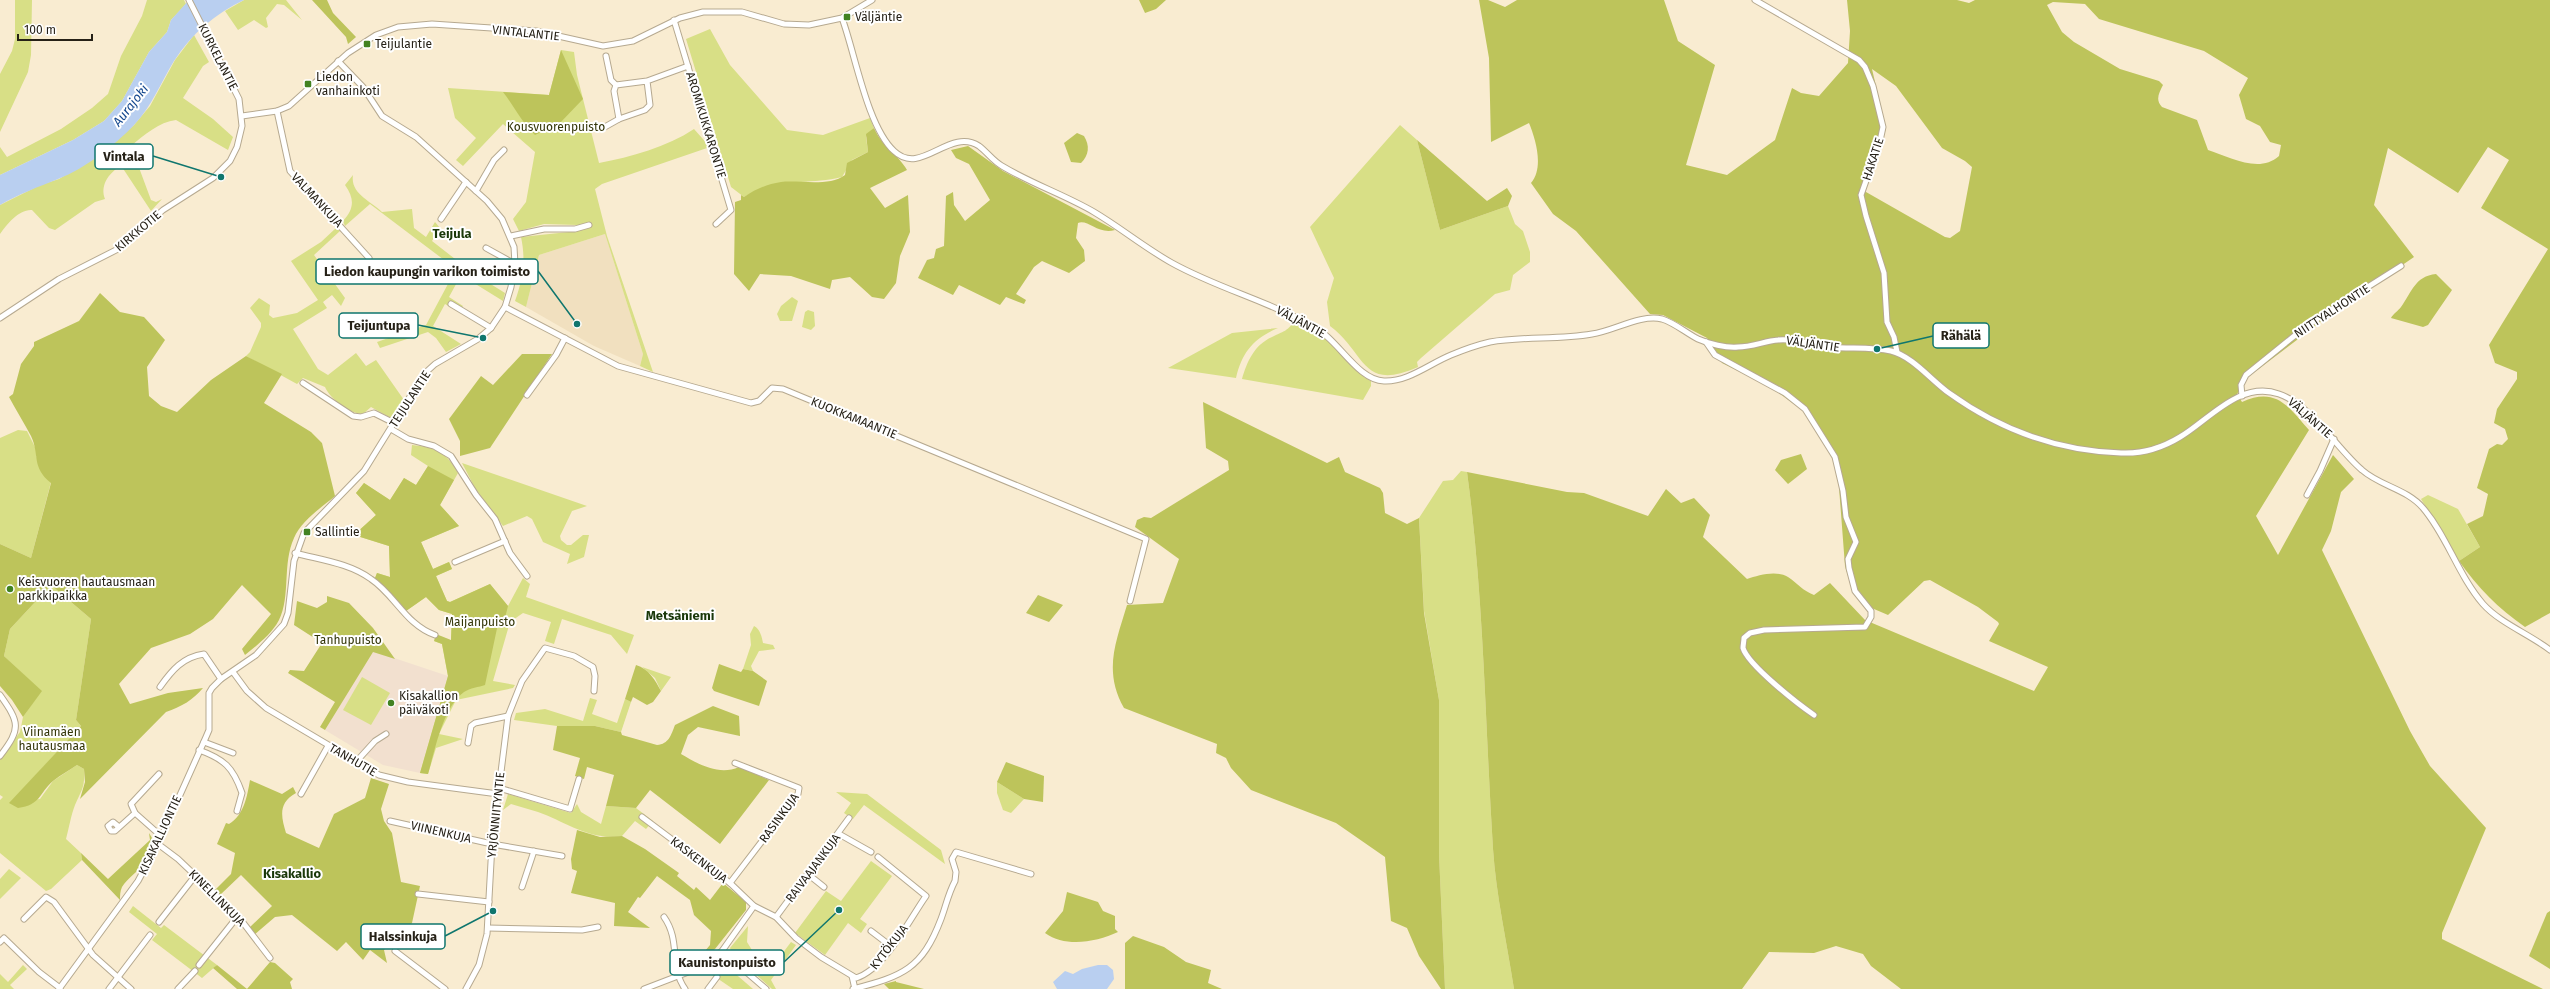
<svg xmlns="http://www.w3.org/2000/svg" width="2550" height="989" viewBox="0 0 2550 989" font-family="'Fira Sans',sans-serif">
  <rect width="100%" height="100%" fill="#f9ecd1"/>
  <polygon fill="#f1e0bf" points="605,234 643,354 640,366 594,346 526,307 539,255"/>
  <polygon fill="#f2e0cf" points="373,651 448,676 420,773 383,765 325,730"/>
  <g fill="#d8df86">
    <polygon points="15,0 32,0 31,55 28,72 0,132 0,74 12,51 15,39"/>
    <polygon points="147,0 184,0 186,4 171,20 167,32 149,52 122,101 104,121 73,140 0,175 0,147 7,157 61,129 92,108 108,94 121,56 142,16"/>
    <polygon points="244,0 286,0 302,20 284,5 277,4 266,18 268,27 266,28 254,20 238,30 225,11"/>
    <path d="M710 29 730 65 787 130 823 135 870 118 874 128 866 137 868 152 852 160 842 177C806 186 778 176 744 197L731 187 686 39Z"/>
    <path d="M194 35 209 62 203 66 183 98 213 119 233 137 228 150 176 120C159 122 144 135 131 146L151 200 156 202 162 199 151 211 122 167H119C108 174 100 186 105 199L95 202 55 230 49 228 32 210C19 209 7 224 0 234V205L40 185 59 179 107 149 134 125 150 106 175 60Z"/>
    <path d="M561 50 574 52 577 75 599 163C631 157 667 147 694 129L710 147 602 184 595 189 607 236 653 372 640 366 643 354 605 234 539 255 526 307 515 301C523 279 526 260 521 237L578 231V225L544 224 519 231 513 219 526 202 535 152 503 124 463 166 456 160 476 138 455 118 448 88 549 95Z"/>
    <path d="M1400 125 1417 140 1440 230 1508 206 1515 224 1523 231 1530 252V262L1513 275 1510 290 1495 294 1421 358 1417 362 1418 367C1361 392 1367 354 1330 326L1327 302 1334 278 1310 227Z"/>
    <path d="M353 175C350 194 371 201 382 212L412 209 414 228 426 237 435 222 440 228 432 241 473 273 505 293 503 301 461 275 449 297 463 306 459 312 445 304 433 326 461 344 446 352 436 338 428 332 380 348 377 342 426 325 456 269 370 204 345 226 343 221C354 209 355 199 345 185Z"/>
    <path d="M336 228 340 231 314 255 345 298 341 306 332 295 323 302 327 308 293 329 318 369 328 375 356 353 366 366 376 360 404 400 391 418 371 407 363 414C350 414 330 399 325 387L303 378 297 384 246 356 250 352 261 327V323L250 308 259 298 270 305 269 315 273 318 297 313 318 300 291 261 321 242Z"/>
    <polygon points="792,297 798,301 792,321 780,321 777,314 781,306"/>
    <polygon points="808,310 814,312 815,326 811,330 802,327 805,312"/>
    <path d="M1295 321 1321 333 1364 377 1371 381V386L1363 400 1242 379C1247 362 1254 345 1272 337 1284 331 1286 332 1295 321Z"/>
    <path d="M1278 328C1254 338 1242 352 1236 378L1168 368 1232 333Z"/>
    <polygon points="18,430 27,431 36,449 36,456 51,482 31,558 0,544 0,438"/>
    <path d="M412 445C434 447 448 453 458 473L440 505 459 526 421 542 433 569 449 562 452 569 436 576 447 601 450 602 490 584 508 606 523 578 530 584 526 597 634 635 627 654 611 635 562 619 554 644 545 641 551 622 523 613 510 622 493 681 515 685 513 688 456 700 439 734 463 739 436 748 428 774 420 773 448 676 442 644 434 641 451 640 452 614 439 610 426 597 406 611 375 578 377 573 390 577 389 546 354 535 376 515 356 493 364 483 390 500 404 478 416 485 428 466 411 455Z"/>
    <polygon points="462,463 587,506 572,511 560,536 561,540 567,545 571,545 583,535 589,535 584,557 567,564 570,554 543,542 532,519 527,516 503,526 475,488"/>
    <path d="M1461 471 1467 472C1484 597 1485 723 1493 849 1496 895 1507 943 1514 989H1445L1439 854V700L1424 611 1419 518 1443 481 1453 480Z"/>
    <polygon points="2428,495 2458,509 2480,547 2459,561 2421,499"/>
    <path d="M51 585 91 619 76 720 81 726 10 803 40 799 53 781 77 765 84 769C85 788 82 789 75 805 71 815 69 828 66 839L81 853 82 860 51 889 46 891 0 853V800L3 797 0 795V759L20 732 23 717 41 691 4 656 10 629Z"/>
    <path d="M754 626C760 629 762 637 763 643L773 645 775 649 759 651 751 666 753 671 743 669 751 645 750 634Z"/>
    <polygon points="642,667 671,677 661,691 655,678"/>
    <polygon points="362,677 390,693 371,725 343,710"/>
    <polygon points="590,698 597,700 592,714 617,723 625,699 631,702 621,732 595,726 557,726 514,720 516,713 545,709 583,721"/>
    <polygon points="997,782 1024,799 1011,813 1003,810 997,793"/>
    <polygon points="836,792 867,794 941,850 945,864 864,805 853,819 844,813 851,803"/>
    <path d="M508 794 571 813 577 804 581 812 601 824 606 806 636 808 653 821 646 829 635 821 622 836C590 841 566 822 538 812 529 809 520 807 511 804L503 810Z"/>
    <polygon points="871,861 892,876 860,919 867,924 861,933 848,923 825,955 795,933 826,891 841,901"/>
    <polygon points="9,869 21,878 0,899 0,879"/>
    <polygon points="133,906 161,928 164,925 217,965 202,978 152,940 157,934 129,912"/>
    <polygon points="748,926 747,942 765,971 773,966 791,942 796,945 771,980 776,989 772,989 732,953 730,948"/>
    <polygon points="23,965 27,969 10,985 14,989 0,989 0,974 8,982"/>
    <polygon points="723,967 731,970 753,989 733,989 708,972"/>
  </g>
  <g fill="#bdc45b" fill-rule="evenodd">
    <polygon points="312,0 327,0 333,13 356,37 348,44 346,37"/>
    <polygon points="1139,0 1166,0 1156,9 1145,13"/>
    <path d="M1479 0H1488L1505 7 1517 0H1664L1678 41 1715 65 1686 165 1727 175 1775 140 1792 88 1801 93 1819 96 1848 63 1850 31 1847 0H1957L1969 3 1975 0H2550V613L2525 627C2498 608 2478 588 2459 561L2480 547 2467 524 2483 516 2488 494 2477 488 2489 449 2497 444 2502 445 2508 439 2505 429 2494 423 2497 409 2517 379V372L2495 363 2489 345 2548 249 2481 208 2509 160 2488 147 2458 193 2388 148 2374 205 2414 257 2331 314 2248 377 2237 394 2242 402C2276 386 2289 407 2309 430L2256 516 2278 555 2333 455 2354 479 2341 492 2331 531 2322 550 2410 731 2430 766 2486 828 2442 933V939L2543 989H1901L1871 966 1863 954 1836 946 1814 953 1769 952 1742 989H1514C1507 943 1496 895 1493 849 1485 723 1484 597 1467 472L1567 492 1584 493 1648 516 1666 489 1681 503 1694 498 1710 515 1703 537 1747 579C1759 575 1776 570 1788 577 1797 583 1803 591 1814 595L1830 583 1865 620 2034 691 2048 667 1989 641 1999 624 1998 622 1978 607 1930 580 1924 581 1888 615 1867 606 1851 586 1845 566 1838 474 1830 452 1805 412 1769 386 1722 363 1707 338 1663 315 1650 314 1576 231 1553 214 1531 183C1544 168 1536 140 1529 123L1491 142 1489 58ZM2053 2 2085 4 2099 19 2204 51 2248 78 2239 95 2246 119 2260 126 2270 142 2281 145 2279 156C2259 174 2230 157 2208 150L2197 120 2162 107C2155 100 2159 93 2163 85L2159 81 2120 69 2074 42 2062 32 2047 5ZM1872 69 1896 86 1942 148 1965 161 1972 167 1960 231 1950 238 1945 237 1866 192 1865 188 1886 129Z"/>
    <path d="M561 50 583 99 559 124 535 135C522 123 514 106 503 92L549 95Z"/>
    <path d="M874 128C883 148 898 154 907 170L870 188 885 208 908 195 910 232 900 256 896 283 884 299 872 297 850 277 832 280 830 289 791 276 760 274 749 291 734 274 735 202 741 200V195L744 197C756 189 767 184 781 182 800 180 829 187 845 175L847 163 868 152 866 134Z"/>
    <path d="M1077 133 1084 136C1090 146 1089 155 1081 163L1071 162 1064 143Z"/>
    <polygon points="1417,140 1487,201 1507,188 1512,196 1508,206 1440,230"/>
    <path d="M968 146 1003 171 1115 230C1098 235 1088 219 1078 223L1076 238 1084 250 1085 261 1069 273 1042 261 1034 267 1016 294 1026 300 1024 304 1006 297 1000 305 959 285 953 295 918 278 927 260 934 258 936 249 944 246 946 196 953 192 954 205 965 221 990 200 969 164 956 158 951 150Z"/>
    <path d="M2436 274 2452 290 2428 325 2423 327 2391 318C2393 314 2398 311 2401 307 2412 292 2415 276 2436 274Z"/>
    <path d="M100 293 120 312 144 317 165 340 147 367 149 396 161 406 177 412 211 380 246 356 282 374 264 403 311 432 322 443 335 496C321 508 301 521 294 538 282 564 291 596 279 620 271 635 257 645 245 655L242 649 271 614 242 585 213 619 190 634 151 648 119 684 130 704 168 693 203 688C193 700 181 707 166 712L80 799 85 782 84 769 77 765C70 770 60 775 53 781 39 793 41 805 18 808L9 803 81 726 76 720 91 619 51 585 10 629 4 656 42 691 23 717 12 700 0 686V544L31 558 51 483C31 467 40 455 31 436 24 423 16 410 9 397L13 394 21 364 34 346V342L79 321Z"/>
    <polygon points="522,354 552,354 490,448 460,456 460,441 449,419 481,376 493,385"/>
    <path d="M1203 402 1327 463 1339 457 1345 472 1380 488 1383 493 1385 513 1407 524 1419 518 1424 613 1439 700V854L1445 989H1441L1419 956 1407 928 1391 921 1385 857 1336 823 1251 790 1231 768 1226 758 1216 753 1217 744 1124 708C1103 671 1116 642 1127 605L1163 603 1179 559 1135 527 1137 520 1144 517 1151 518 1229 470 1228 461 1206 448Z"/>
    <polygon points="1801,454 1807,469 1788,484 1775,470 1781,460"/>
    <path d="M428 466 454 480 440 505 459 526 421 542 433 569 449 562 452 569 436 576 447 601 450 602 490 584 508 606 505 618 499 619 485 685C479 687 470 688 464 692 443 707 435 750 428 774L420 773 448 676 442 644 434 641 436 634 451 640 452 614 439 610 426 597 406 611 375 578 377 573 390 577 389 546 354 535 376 515 356 493 364 483 390 500 404 478 416 485Z"/>
    <polygon points="1038,595 1063,605 1049,622 1026,613"/>
    <polygon points="327,596 349,603 373,628 395,659 373,652 325,730 320,727 335,702 288,673 290,670 304,671 322,643 294,625 297,601 317,608 327,602"/>
    <polygon points="719,664 741,672 743,669 753,671 767,681 759,706 714,691 712,688"/>
    <path d="M636 665C649 669 655 680 661 691L653 702 647 705 633 697 631 702 625 699Z"/>
    <path d="M713 706 739 716 740 736 698 727 688 735 681 754C698 764 719 776 739 767L769 780 720 844 650 790 636 808 606 806 614 775 587 767 584 779 575 776 580 758 553 750 557 726H595L621 732 622 735 657 745C669 744 671 735 675 725Z"/>
    <polygon points="1006,762 1044,776 1043,802 1024,799 997,782"/>
    <path d="M371 778 389 784 381 809 384 821 392 833 401 882 420 886 412 923 396 944 389 945 384 950 387 963 370 950 363 960 346 942 337 951 292 915 275 917 254 935 250 927 272 906 241 875 220 895 215 890 231 874 235 853 217 844 226 823 229 824C244 815 247 797 250 780L282 794 293 787 296 793C278 803 281 816 286 833L319 848 334 814 365 798Z"/>
    <polygon points="577,830 600,837 622,836 645,849 679,873 677,876 694,890 696,887 710,900 723,883 746,902 746,910 715,949 695,963 710,945 711,931 694,915 690,900 657,876 640,898 638,897 628,912 650,928 614,926 615,903 571,893 577,871 572,869 571,859"/>
    <path d="M149 833C166 856 132 871 122 887 120 891 120 896 120 900L82 860 81 853 108 879 150 840Z"/>
    <path d="M1067 892 1098 902 1103 911 1115 916V929L1118 932C1096 942 1066 948 1045 933L1063 911Z"/>
    <polygon points="2550,911 2550,969 2529,956 2547,913"/>
    <polygon points="1133,936 1164,947 1186,962 1211,970 1208,983 1222,989 1125,989 1125,943"/>
    <polygon points="270,962 275,963 293,979 290,982 292,989 237,989 213,968 217,965 247,989"/>
    <polygon points="896,981 896,982 924,989 889,989 884,984"/>
  </g>
  <g fill="#b9cff0">
    <path d="M189 0H244C216 13 191 34 174 61 161 82 152 106 134 125 114 146 86 168 58 179 38 187 19 194 0 205V175L73 140 104 121 122 101 149 52 167 32 171 20Z"/>
    <polygon points="1098,965 1107,965 1113,970 1114,979 1107,989 1057,989 1053,982 1065,971 1073,974 1082,969"/>
  </g>
  <g fill="none" stroke-linecap="round" stroke-linejoin="round">
    <defs>
      <g id="minor">
        <polyline points="1755,0 1859,60 1865,67 1873,86 1883,127 1880,141 1861,195 1866,216 1884,273 1887,322 1894,337 1897,352"/>
        <path d="M842 18C855 53 867 126 894 151 921 177 949 127 979 146 987 152 993 161 1002 166 1032 184 1065 195 1094 212 1121 228 1145 248 1172 263 1217 288 1268 301 1313 326 1339 340 1357 380 1384 381 1408 382 1429 364 1451 355 1463 350 1477 345 1490 342 1524 336 1558 340 1592 334 1614 331 1640 314 1662 319 1675 323 1686 333 1698 339 1709 344 1726 348 1738 347 1752 347 1765 341 1778 340 1795 338 1812 345 1829 347 1849 349 1871 347 1891 351 1912 356 1931 380 1949 393 1999 429 2058 451 2121 453 2142 454 2162 448 2180 437 2209 420 2240 380 2279 394 2313 406 2336 448 2362 470 2380 486 2407 489 2423 508 2447 536 2458 575 2483 604 2500 623 2529 634 2550 650"/>
        <polyline points="674,20 731,210 716,224"/>
        <polyline points="606,56 611,80 616,85"/>
        <polyline points="647,81 616,85 614,91 619,119 645,110 650,105 647,81 688,66"/>
        <polyline points="277,111 290,171 369,258"/>
        <polyline points="242,116 277,111 289,106 348,53 376,35 398,27 432,24 536,31 603,46 633,41 680,18 703,12 742,12 784,24 809,25 842,18 872,0"/>
        <polyline points="603,128 619,119"/>
        <polyline points="476,191 494,160 504,150"/>
        <polyline points="441,219 466,182"/>
        <polyline points="511,236 544,229 575,229 589,225"/>
        <polyline points="486,248 515,264"/>
        <polyline points="451,304 491,328"/>
        <polyline points="505,307 618,366 751,403 759,401 772,388 783,389 1146,539 1130,601"/>
        <polyline points="0,318 59,279 120,248 163,210 213,178 230,161 237,147 242,126 239,99 189,0"/>
        <path d="M1706 342 1715 355 1785 393 1805 409 1835 457 1843 491 1846 517 1856 542 1848 559 1849 568 1855 591 1871 611V617L1865 627 1764 630 1750 633 1744 638C1744 641 1743 645 1743 648 1748 665 1798 704 1814 715"/>
        <polyline points="303,383 353,416 361,417 374,413 394,423"/>
        <polyline points="527,395 556,355 565,338"/>
        <polyline points="2242,396 2241,385 2246,375 2309,324 2401,266"/>
        <polyline points="391,429 408,439 434,446 451,456 476,495 495,519 510,553 527,576"/>
        <polyline points="2307,495 2320,471 2334,439"/>
        <path d="M295 553C321 560 349 563 371 579 395 595 406 625 435 635"/>
        <polyline points="455,562 505,541"/>
        <polyline points="233,672 247,691 266,708 379,775 408,782 498,794"/>
        <path d="M160 687C172 670 183 657 204 654L221 679"/>
        <path d="M0 695C19 722 22 728 0 756"/>
        <polyline points="204,742 233,753"/>
        <polyline points="468,743 471,726 475,723 508,716"/>
        <path d="M199 750C224 759 233 767 242 793L237 811"/>
        <polyline points="355,763 375,741 386,734"/>
        <polyline points="159,774 131,804 135,813 161,836"/>
        <polyline points="499,788 570,809 579,779"/>
        <polyline points="301,794 328,746"/>
        <path d="M642 817 730 883 754 906 776 917 796 938 821 957 856 978C885 969 909 920 926 896L878 857"/>
        <polyline points="390,821 492,844 562,856"/>
        <polyline points="119,827 113,822 108,826 111,831 115,831 135,813"/>
        <polyline points="839,834 871,852"/>
        <polyline points="158,844 178,859 238,916 270,958"/>
        <polyline points="809,875 824,887"/>
        <polyline points="730,883 798,794 799,788 735,763"/>
        <polyline points="522,887 534,851"/>
        <polyline points="418,894 489,902"/>
        <path d="M664 917C681 941 669 966 685 989"/>
        <polyline points="776,917 849,818"/>
        <polyline points="24,919 46,897 54,902 93,955 131,989"/>
        <polyline points="159,922 195,876"/>
        <polyline points="488,928 582,930 598,927"/>
        <polyline points="871,931 892,947"/>
        <polyline points="0,942 4,938 39,972 60,988"/>
        <polyline points="395,951 445,989"/>
        <polyline points="722,951 766,989"/>
        <polyline points="199,965 238,916"/>
        <polyline points="852,976 855,989"/>
        <polyline points="59,989 138,881 158,844 206,737 209,730 209,693 212,688 221,679 256,655 284,624 288,613 294,561 304,533 364,471 424,374 435,364 478,339 491,328 505,307 511,287 515,264 514,247 502,219 487,201 416,137 382,116 363,87 338,61"/>
        <polyline points="109,989 150,935"/>
        <polyline points="178,989 195,971"/>
        <polyline points="466,989 479,965 487,934 492,844 508,716 522,681 545,648 574,656 593,667 595,676 594,691"/>
        <polyline points="644,989 704,966 722,951 754,906"/>
        <polyline points="708,989 717,977"/>
        <path d="M853 989C903 976 922 969 941 919 946 906 948 894 955 881L956 872 952 859 956 852 1031 874"/>
      </g>
    </defs>
    <use href="#minor" stroke="#b6a990" stroke-width="7"/>
    <use href="#minor" stroke="#fff" stroke-width="5"/>
  </g>
  <g fill="#428221" stroke="#fff" stroke-width="1.5">
    <rect x="843" y="13" width="8" height="8" rx="2"/>
    <rect x="363" y="40" width="8" height="8" rx="2"/>
    <rect x="304" y="80" width="8" height="8" rx="2"/>
    <rect x="303" y="528" width="8" height="8" rx="2"/>
    <circle cx="10" cy="589" r="4"/>
    <circle cx="391" cy="703" r="4"/>
  </g>
  <g text-anchor="middle" stroke-width="4" stroke-linejoin="round" paint-order="stroke">
    <g font-size="12" fill="#262117" stroke="#fff" text-anchor="start">
      <text x="855" y="21">Väljäntie</text>
      <text x="375" y="48">Teijulantie</text>
      <text x="316" y="81">Liedon<tspan x="316" dy="14">vanhainkoti</tspan></text>
      <text x="315" y="536">Sallintie</text>
      <text x="18" y="586">Keisvuoren hautausmaan<tspan x="18" dy="14">parkkipaikka</tspan></text>
      <text x="399" y="700">Kisakallion<tspan x="399" dy="14">päiväkoti</tspan></text>
    </g>
    <g font-size="12" fill="#262117" stroke="#fff">
      <text transform="translate(526 33) rotate(6)" y="4">VINTALANTIE</text>
      <text transform="translate(218 57) rotate(63)" y="4">KURKELANTIE</text>
      <text transform="translate(706 125) rotate(73)" y="4">AROMIKUKKARONTIE</text>
      <text transform="translate(1873 159) rotate(-72)" y="4">HAKATIE</text>
      <text transform="translate(317 200) rotate(47)" y="4">VALMANKUJA</text>
      <text transform="translate(138 231) rotate(-40)" y="4">KIRKKOTIE</text>
      <text transform="translate(2332 311) rotate(-33)" y="4">NIITTYALHONTIE</text>
      <text transform="translate(1301 322) rotate(28)" y="4">VÄLJÄNTIE</text>
      <text transform="translate(1813 344) rotate(8)" y="4">VÄLJÄNTIE</text>
      <text transform="translate(410 399) rotate(-57)" y="4">TEIJULANTIE</text>
      <text transform="translate(854 418) rotate(22)" y="4">KUOKKAMAANTIE</text>
      <text transform="translate(2310 418) rotate(41)" y="4">VÄLJÄNTIE</text>
      <text transform="translate(353 760) rotate(30)" y="4">TANHUTIE</text>
      <text transform="translate(496 815) rotate(-84)" y="4">YRJÖNNIITYNTIE</text>
      <text transform="translate(779 818) rotate(-54)" y="4">RASINKUJA</text>
      <text transform="translate(441 832) rotate(13)" y="4">VIINENKUJA</text>
      <text transform="translate(160 835) rotate(-65)" y="4">KISAKALLIONTIE</text>
      <text transform="translate(699 860) rotate(37)" y="4">KASKENKUJA</text>
      <text transform="translate(813 868) rotate(-53)" y="4">RAIVAAJANKUJA</text>
      <text transform="translate(217 898) rotate(45)" y="4">KINELLINKUJA</text>
      <text transform="translate(889 947) rotate(-52)" y="4">KYTÖKUJA</text>
    </g>
    <g font-size="12" fill="#333508" stroke="#fff">
      <text x="556" y="131">Kousvuorenpuisto</text>
      <text x="480" y="626">Maijanpuisto</text>
      <text x="348" y="644">Tanhupuisto</text>
      <text x="52" y="736">Viinamäen<tspan x="52" dy="14">hautausmaa</tspan></text>
    </g>
    <g font-size="13" font-style="italic" fill="#15488e" stroke="#fff">
      <text transform="translate(130 105) rotate(-52)" y="5">Aurajoki</text>
    </g>
    <g font-size="13" font-weight="bold" fill="#1a380a" stroke="#fff">
      <text x="452" y="238">Teijula</text>
      <text x="680" y="620">Metsäniemi</text>
      <text x="292" y="878">Kisakallio</text>
    </g>
  </g>
  <path fill="none" stroke="#0f766e" stroke-width="1.5" d="M221 177L153 156M577 324L538 271M483 338L418 325M1877 349L1933 336M493 911L445 936M839 910L784 962"/>
  <g fill="#0f766e" stroke="#fff" stroke-width="1.5">
    <circle cx="221" cy="177" r="4"/>
    <circle cx="577" cy="324" r="4"/>
    <circle cx="483" cy="338" r="4"/>
    <circle cx="1877" cy="349" r="4"/>
    <circle cx="493" cy="911" r="4"/>
    <circle cx="839" cy="910" r="4"/>
  </g>
  <g fill="#fff" stroke="#0f766e" stroke-width="1.5">
    <rect x="95" y="144" width="58" height="25" rx="4"/>
    <rect x="316" y="259" width="222" height="25" rx="4"/>
    <rect x="339" y="313" width="79" height="25" rx="4"/>
    <rect x="1933" y="323" width="56" height="25" rx="4"/>
    <rect x="361" y="924" width="84" height="25" rx="4"/>
    <rect x="670" y="950" width="114" height="25" rx="4"/>
  </g>
  <g font-size="13" text-anchor="middle" font-weight="bold" fill="#262117">
    <text x="124" y="161">Vintala</text>
    <text x="427" y="276">Liedon kaupungin varikon toimisto</text>
    <text x="379" y="330">Teijuntupa</text>
    <text x="1961" y="340">Rähälä</text>
    <text x="403" y="941">Halssinkuja</text>
    <text x="727" y="967">Kaunistonpuisto</text>
  </g>
  <path d="M18 34v6h74v-6" fill="none" stroke="#262117" stroke-width="2"/>
  <text x="24" y="34" font-size="12" fill="#262117" stroke="#ffffff" stroke-width="3" paint-order="stroke">100 m</text>
</svg>
